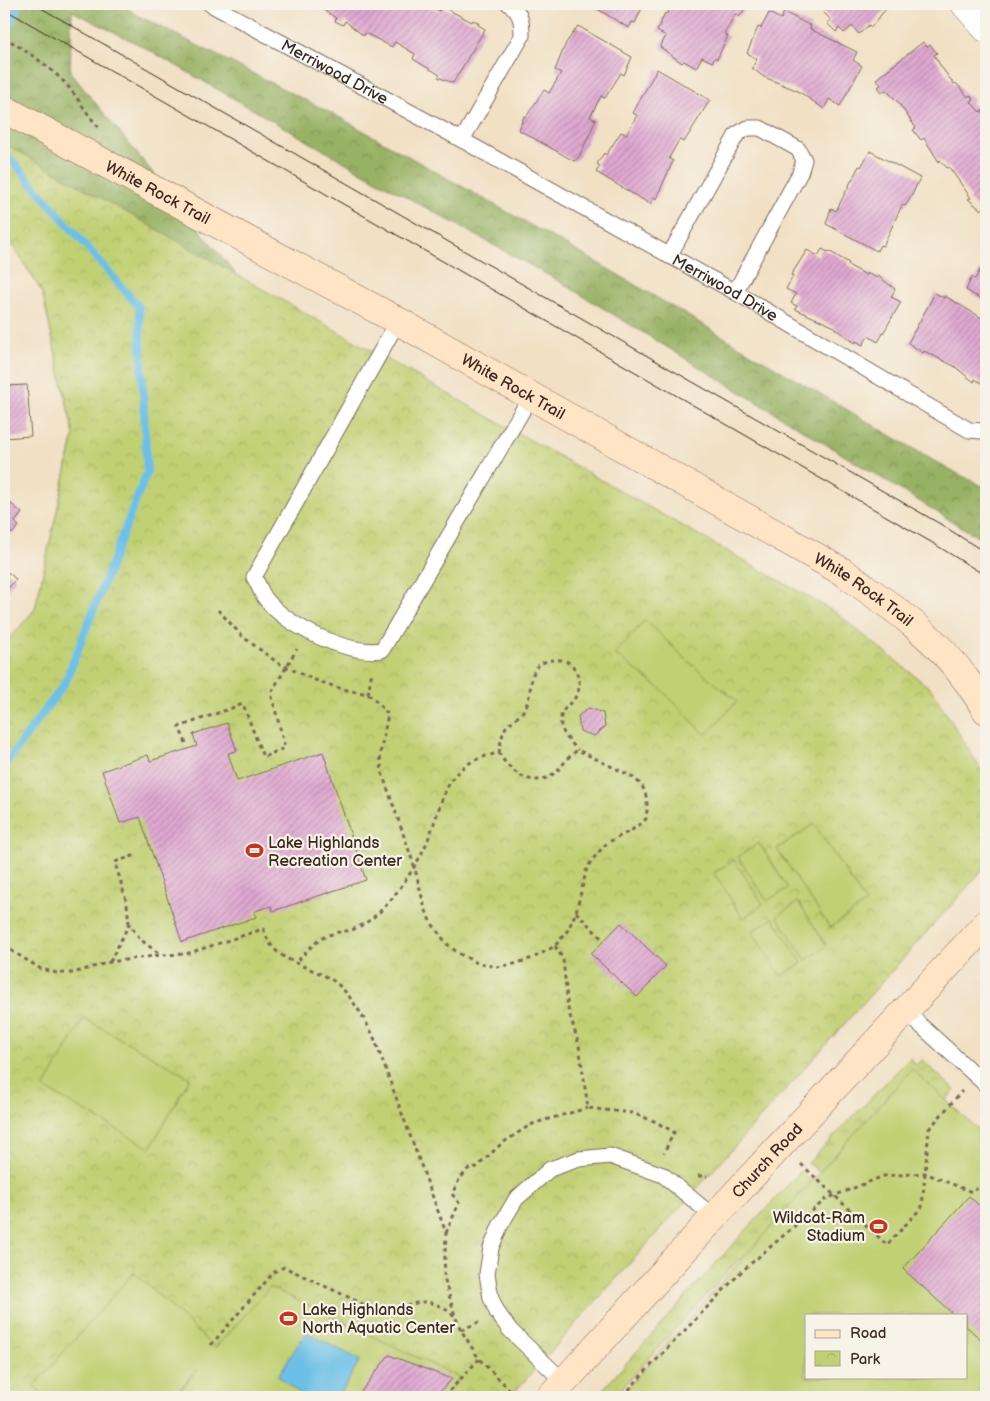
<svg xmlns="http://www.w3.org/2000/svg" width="990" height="1401" viewBox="0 0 990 1401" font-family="'Balsamiq Sans',sans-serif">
  <defs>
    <pattern id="grass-tufts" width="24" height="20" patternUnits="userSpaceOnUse" patternTransform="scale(1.25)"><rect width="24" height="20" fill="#c1d073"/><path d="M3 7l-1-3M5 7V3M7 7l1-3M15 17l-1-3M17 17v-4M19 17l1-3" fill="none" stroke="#a7b363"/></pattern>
    <pattern id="forest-crowns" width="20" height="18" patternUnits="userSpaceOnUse" patternTransform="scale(1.25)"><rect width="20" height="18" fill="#98b265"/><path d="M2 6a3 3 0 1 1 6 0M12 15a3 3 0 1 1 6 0" fill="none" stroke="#7d9153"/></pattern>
    <pattern id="park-crowns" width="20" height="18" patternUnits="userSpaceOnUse" patternTransform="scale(1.25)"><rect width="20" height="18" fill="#c1d073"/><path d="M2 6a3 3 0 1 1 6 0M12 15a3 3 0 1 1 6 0" fill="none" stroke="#a7b363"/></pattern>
    <pattern id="building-hatch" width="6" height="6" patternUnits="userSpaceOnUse" patternTransform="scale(1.25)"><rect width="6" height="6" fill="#dfa8d2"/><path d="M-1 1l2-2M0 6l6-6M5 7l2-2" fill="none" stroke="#b689aa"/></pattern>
  </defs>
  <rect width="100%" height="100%" fill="#f7f3e8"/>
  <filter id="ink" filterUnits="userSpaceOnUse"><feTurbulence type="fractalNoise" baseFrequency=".02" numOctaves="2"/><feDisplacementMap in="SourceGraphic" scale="10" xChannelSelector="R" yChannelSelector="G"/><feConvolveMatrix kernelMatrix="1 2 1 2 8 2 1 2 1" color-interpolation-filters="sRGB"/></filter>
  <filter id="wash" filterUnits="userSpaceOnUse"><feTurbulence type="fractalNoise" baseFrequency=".0096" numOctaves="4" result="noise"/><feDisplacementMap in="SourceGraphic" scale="20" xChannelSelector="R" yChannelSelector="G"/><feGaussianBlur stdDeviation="1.12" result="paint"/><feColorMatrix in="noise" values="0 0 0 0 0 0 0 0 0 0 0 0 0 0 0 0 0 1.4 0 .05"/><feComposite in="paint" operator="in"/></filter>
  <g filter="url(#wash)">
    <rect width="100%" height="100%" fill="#f1e0c4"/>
    <g fill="url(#grass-tufts)" stroke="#7e7d48">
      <polygon points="910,1058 916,1065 922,1060 955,1090 924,1125 822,1174 808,1163"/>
      <polygon points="801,1171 815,1186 747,1257 738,1260 622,1388 626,1397 596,1397 727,1251"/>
    </g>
    <polygon fill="url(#forest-crowns)" stroke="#6a6e42" points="4,4 120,4 139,16 337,116 603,266 941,465 986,488 986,542 557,280 376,180 140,45 72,11 70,72 236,274 269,378 4,648 35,609 74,435 42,292 4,231"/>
    <polygon fill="url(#park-crowns)" stroke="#7e7d48" points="7,145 835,612 931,689 979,766 986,780 986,866 510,1397 4,1397 4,645 35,609 74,435 42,292 4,231 4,152"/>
    <g fill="#c1d073" stroke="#7e7d48" fill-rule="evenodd">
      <polygon points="645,620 689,662 737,701 706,735 663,691 615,654"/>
      <polygon points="814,824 866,903 830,928 777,849"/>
      <polygon points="759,843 788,888 767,901 738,857"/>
      <polygon points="734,860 763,904 743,918 714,873"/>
      <polygon points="798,902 827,946 806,960 777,916"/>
      <polygon points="773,918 802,963 781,976 752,932"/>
      <polygon points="84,1018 190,1078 150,1148 44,1088"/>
      <path d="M912 1069 986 1137V1397H619ZM806 1315H966V1377H806Z"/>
      <polygon points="134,1272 215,1348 270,1287 460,1378 443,1397 175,1397 198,1369 172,1397 46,1397 34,1386"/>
    </g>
    <polygon fill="#6cc0e8" stroke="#547583" points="306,1332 360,1360 339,1397 304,1397 278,1376"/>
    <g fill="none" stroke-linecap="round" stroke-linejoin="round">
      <g stroke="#6cc0e8" stroke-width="8">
        <polyline points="4,36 19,4"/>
        <polyline points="4,151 139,307 147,472 65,683 4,766"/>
      </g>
    </g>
    <g id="blocks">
      <g fill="url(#building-hatch)">
        <polygon points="314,4 426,4 439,11 441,6 472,22 473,20 479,23 478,25 485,29 453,83 438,77 440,75 413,59 415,54 395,42 392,47 365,33 364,36 345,21 343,25 335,21 336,18"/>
        <polygon points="589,4 644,4 635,23 632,22 629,28"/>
        <polygon points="672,4 677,7 679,4 749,4 739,17 735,14 724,34 728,36 717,59 715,57 712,62 702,57 696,68 684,61 682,63 660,47 666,36 657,31 665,13 667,14"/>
        <polygon points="815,4 890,4 871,27 869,25 859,34 852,26 844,33 839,28 836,32 827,23 831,20"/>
        <polygon points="784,12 811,26 810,29 857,52 853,60 862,66 840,106 829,99 824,109 798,91 764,77 752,68 757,59 747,53 758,27 761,28 769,13 781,19"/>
        <polygon points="578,26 632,57 624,75 621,73 605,98 601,96 590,117 596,120 579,157 574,161 519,130 524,116 526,117 544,90 549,93 561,73 555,70 566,43"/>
        <polygon points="923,42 927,47 930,45 937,53 934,55 942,68 954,84 956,83 968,97 970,95 974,100 971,102 980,112 982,110 986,118 986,205 981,210 968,199 971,198 949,167 947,168 940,160 939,162 924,138 921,140 913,130 916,128 898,102 886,90 882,92 878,87 881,85 876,79"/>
        <polygon points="657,69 710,100 684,142 679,140 669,158 673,161 656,199 654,197 650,204 596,172 600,166 597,164 604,153 606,155 621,132 626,135 637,115 633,113"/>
        <polygon points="870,151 920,178 911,197 905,206 902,205 883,246 880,245 877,251 826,224 831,208 836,211 859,166 861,167"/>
        <polygon points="822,249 828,252 829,251 849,263 848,265 866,275 867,273 877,278 878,276 895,289 891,297 901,302 878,342 868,336 863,345 856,341 855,343 834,328 835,327 795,309 797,306 791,303 796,294 786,289 793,276 791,275 807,250 818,256"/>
        <polygon points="984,263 986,264 986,302 966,290 972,277 975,279"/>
        <polygon points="935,293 944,298 945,296 982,318 986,319 986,378 983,384 975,379 974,382 954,366 924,351 923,353 908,343"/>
        <polygon points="27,385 31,436 4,438 4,386"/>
        <polygon points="4,498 22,513 15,522 19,526 12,534 9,531 4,537"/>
        <polygon points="4,569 16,579 4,593"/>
        <polygon points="589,708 603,713 605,727 594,736 580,731 578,716"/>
        <polygon points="227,723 237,751 228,753 237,781 323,752 366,880 273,911 271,906 258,910 254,912 256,917 182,942 140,817 120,823 102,771 148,755 150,761 197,746 193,734"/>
        <polygon points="621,923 666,966 637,997 591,954"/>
        <polygon points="969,1196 986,1212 986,1344 966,1326 966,1315 954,1315 903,1269"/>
        <polygon points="389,1355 452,1379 435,1397 357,1397"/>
      </g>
    </g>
  </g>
  <g filter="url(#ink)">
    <use href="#blocks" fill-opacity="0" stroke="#7b6a58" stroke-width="1"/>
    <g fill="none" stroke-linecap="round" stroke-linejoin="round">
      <defs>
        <g id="lane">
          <path id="s1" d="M210 4 462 140 735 292 969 430 981 431 986 429"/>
          <path d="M462 140 522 36C522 22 521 12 509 4"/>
          <polyline points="669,256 737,134 748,128 760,128 798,149 804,160 800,173 735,292"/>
          <path d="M398 321 254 577C258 584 261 592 265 598 286 626 347 655 382 650L531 396"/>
          <polyline points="905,1011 986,1085"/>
          <polyline points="564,1382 510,1330 497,1312 491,1298 487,1274 491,1248 500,1226 516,1199 550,1169 579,1159 610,1156 663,1175 714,1217"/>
        </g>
        <polyline id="street" points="965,4 986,28"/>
        <g id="secondary">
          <path id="s2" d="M4 109 398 321 843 572C888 604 935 635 967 681 974 690 980 700 986 710"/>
          <path id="s3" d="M550 1397 714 1217 986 924"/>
        </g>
      </defs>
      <use href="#lane" stroke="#7b6a58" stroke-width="17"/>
      <use href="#street" stroke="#7b6a58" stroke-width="29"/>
      <use href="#secondary" stroke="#7b6a58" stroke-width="29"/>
      <g stroke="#7b6a58" stroke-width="3" stroke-dasharray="4 4" stroke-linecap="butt">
        <path d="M4 37C26 51 48 65 66 84 78 98 87 114 99 128"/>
        <path d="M218 610 243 637 278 663 315 680 342 689 368 694 375 700 388 714 380 754 382 773 414 865 424 905 430 921 447 944 458 953 475 962 496 967 514 964 533 958 555 946 568 930 576 912 587 868 596 855 607 843 632 830 646 819C652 779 632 777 602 762 594 758 586 754 578 750 566 757 563 767 553 774 532 790 509 771 499 753 445 763 446 793 429 837 422 856 409 876 397 892 386 907 371 922 354 929 347 932 339 931 332 934 317 938 307 951 297 962"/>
        <polyline points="368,694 372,671"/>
        <polyline points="186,743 179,727 243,704 263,757 285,748 271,693 297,649"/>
        <path d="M499 753C500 744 502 734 506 727 512 720 521 716 525 708 535 690 524 663 553 660 559 659 565 660 571 664 575 668 578 675 579 681 581 702 564 702 561 717 558 730 570 742 578 750"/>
        <polyline points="576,912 603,940"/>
        <polyline points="129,924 127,904 115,862 136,855"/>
        <path d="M4 946 41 969 57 973H73L110 962 161 955 186 954 263 929C266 935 268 942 272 946 284 963 318 969 335 982 352 996 363 1017 373 1035L446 1233 444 1277 455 1316 461 1330 479 1359 513 1393"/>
        <polyline points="555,946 563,959 568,1009 579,1045 588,1108 632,1113 654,1121 674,1132 664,1153"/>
        <polyline points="110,962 129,924 141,940 161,955"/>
        <polyline points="801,1164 887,1245 922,1207 929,1129 962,1091"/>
        <polyline points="698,1176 707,1176"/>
        <polyline points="446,1233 459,1203 452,1194 459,1180 468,1169 477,1167 501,1144 530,1125 545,1120 588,1108"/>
        <polyline points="461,1330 479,1322"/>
        <path d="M211 1345 274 1272 284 1267 376 1310C411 1316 415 1285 455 1316"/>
        <polyline points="444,1397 479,1359"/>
        <polyline points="629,1397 627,1392 641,1376 741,1272 826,1199 884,1176 925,1173 972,1192 985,1183"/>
      </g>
      <use href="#lane" stroke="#fff" stroke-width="15"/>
      <use href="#street" stroke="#fff" stroke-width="28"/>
      <use href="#secondary" stroke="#ffe4c6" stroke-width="28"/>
      <g stroke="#3b2a1e" stroke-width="1">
        <polyline points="34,4 942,525 986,553"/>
        <polyline points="4,9 931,542 986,576"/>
      </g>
    </g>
  </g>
  <defs>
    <symbol id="stadium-bare" viewBox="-9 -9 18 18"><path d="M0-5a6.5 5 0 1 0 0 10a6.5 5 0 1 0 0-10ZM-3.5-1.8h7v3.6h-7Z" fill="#c8321e" stroke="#f7f3e8" stroke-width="2.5" paint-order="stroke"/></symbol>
  </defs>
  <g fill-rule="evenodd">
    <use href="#stadium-bare" x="242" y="838" width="25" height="25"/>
    <use href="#stadium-bare" x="866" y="1214" width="25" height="25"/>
    <use href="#stadium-bare" x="276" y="1306" width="25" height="25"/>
  </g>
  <g text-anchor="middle" stroke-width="4.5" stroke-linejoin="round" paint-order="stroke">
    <g font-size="16" fill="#3b2a1e" stroke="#f7f3e8">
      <text dy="6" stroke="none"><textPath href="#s1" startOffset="142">Merriwood Drive</textPath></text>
      <text dy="6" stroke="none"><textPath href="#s2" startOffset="175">White Rock Trail</textPath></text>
      <text dy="6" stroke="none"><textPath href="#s1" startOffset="588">Merriwood Drive</textPath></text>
      <text dy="6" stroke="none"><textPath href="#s2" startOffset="580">White Rock Trail</textPath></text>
      <text dy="6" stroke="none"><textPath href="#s2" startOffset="985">White Rock Trail</textPath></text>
      <text dy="6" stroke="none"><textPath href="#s3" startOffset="321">Church Road</textPath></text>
    </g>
    <g font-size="16" fill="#3b2a1e" stroke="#f7f3e8" text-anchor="start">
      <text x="268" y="848">Lake Highlands<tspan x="268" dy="18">Recreation Center</tspan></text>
      <text x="865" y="1223" text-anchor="end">Wildcat-Ram<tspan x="865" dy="18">Stadium</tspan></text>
      <text x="302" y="1315">Lake Highlands<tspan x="302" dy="18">North Aquatic Center</tspan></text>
    </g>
  </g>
  <rect width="990" height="1401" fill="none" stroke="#f7f3e8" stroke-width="20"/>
  <rect x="805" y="1314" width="162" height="65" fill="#f7f3e8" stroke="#aca397"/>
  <rect x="815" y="1330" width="25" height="8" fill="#ffe4c6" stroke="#aca397"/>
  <text x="850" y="1338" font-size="15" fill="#3b2a1e">Road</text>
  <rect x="815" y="1351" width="25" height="15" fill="url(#park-crowns)" stroke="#aca397"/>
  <text x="850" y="1364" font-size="15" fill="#3b2a1e">Park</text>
</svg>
